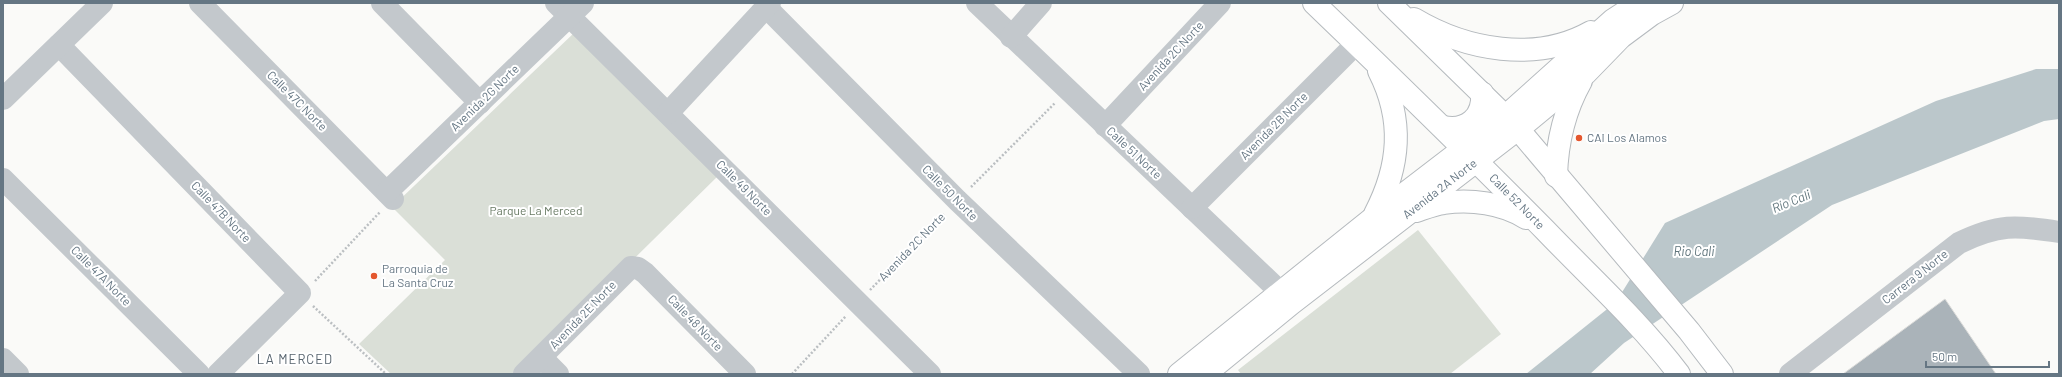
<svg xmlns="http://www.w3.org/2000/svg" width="2062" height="377" viewBox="0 0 2062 377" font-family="Barlow,sans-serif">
  <rect width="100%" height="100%" fill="#fafaf8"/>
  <g fill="#dadfd7">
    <polygon points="575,32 720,174 517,374 391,374 359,344 445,260 392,207"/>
    <polygon points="1418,230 1501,334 1450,374 1241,374 1238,370"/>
  </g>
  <polygon fill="#bbc7cb" points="2036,69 2059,69 2059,119 2044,121 1832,205 1624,343 1590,374 1526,374 1616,302 1665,223 1936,101"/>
  <polygon fill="#aab3b9" stroke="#dcdcda" points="1945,299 1996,374 1843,374"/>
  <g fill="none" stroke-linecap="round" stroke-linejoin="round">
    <defs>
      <g id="major">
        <path id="s1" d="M1314 3C1392 78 1469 153 1545 230 1590 277 1640 322 1679 374"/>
        <polyline points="1389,3 1518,129 1689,331 1722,374"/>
        <path d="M1414 19C1466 50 1536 63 1591 32"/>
        <path d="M1443 127C1467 132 1484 117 1482 93"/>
        <path d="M1556 176C1557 142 1564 111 1581 81"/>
        <path d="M1416 211C1425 208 1435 204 1444 203 1470 199 1503 203 1526 218"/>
        <path d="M1375 214C1400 166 1404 120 1379 71"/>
        <polyline points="1179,374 1373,218 1506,116 1613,20 1639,3"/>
        <path id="s2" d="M1205 374 1292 303 1528 121 1586 73 1621 37 1652 14 1672 3"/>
      </g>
    </defs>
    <use href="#major" stroke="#b5babe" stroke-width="24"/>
    <g stroke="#bbbfc2" stroke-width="2.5" stroke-dasharray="2 2" stroke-linecap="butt">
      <polyline points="971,187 1055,103"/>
      <polyline points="315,281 380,212"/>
      <polyline points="870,290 945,213"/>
      <polyline points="313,306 386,374"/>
      <polyline points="792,374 846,316"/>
    </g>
    <g stroke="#c3c8cc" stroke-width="22">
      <polyline points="200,3 393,199"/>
      <polyline points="382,3 480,103"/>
      <polyline points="556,3 930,374"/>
      <polyline points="977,3 1292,303"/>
      <polyline points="766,7 957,200 1139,374"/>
      <polyline points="1011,37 1041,3"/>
      <polyline points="59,45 300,293 218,374"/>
      <polyline points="3,99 102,3"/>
      <polyline points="668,113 770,3"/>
      <polyline points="1105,126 1220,3"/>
      <polyline points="3,179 199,374"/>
      <polyline points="387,192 583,3"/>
      <polyline points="1192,208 1356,44"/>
      <polyline points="542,358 558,374"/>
      <polyline points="3,359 18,374"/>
      <polyline points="524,374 631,267 638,268 645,273 745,374"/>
      <path d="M1790 374 1959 243C1998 224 2016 225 2059 232"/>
    </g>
    <use href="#major" stroke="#fff" stroke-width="22"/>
  </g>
  <g fill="#e4572e" stroke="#fff" stroke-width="1.5">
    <circle cx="1579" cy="138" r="4"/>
    <circle cx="374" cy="276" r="4"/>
  </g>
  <g text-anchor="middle" stroke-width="4" stroke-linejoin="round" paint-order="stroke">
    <g font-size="12" fill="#657683" stroke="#fff">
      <text transform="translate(1171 56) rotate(-47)" y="4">Avenida 2C Norte</text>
      <text transform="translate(485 98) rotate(-44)" y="4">Avenida 2G Norte</text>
      <text transform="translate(297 101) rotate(45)" y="4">Calle 47C Norte</text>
      <text transform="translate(1274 126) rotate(-45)" y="4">Avenida 2B Norte</text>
      <text transform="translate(1134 153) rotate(43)" y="4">Calle 51 Norte</text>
      <text transform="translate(744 188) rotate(45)" y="4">Calle 49 Norte</text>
      <text dy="4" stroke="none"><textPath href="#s2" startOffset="299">Avenida 2A Norte</textPath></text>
      <text transform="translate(950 193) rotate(45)" y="4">Calle 50 Norte</text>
      <text dy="4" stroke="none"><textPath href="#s1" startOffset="284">Calle 52 Norte</textPath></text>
      <text transform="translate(221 212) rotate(46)" y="4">Calle 47B Norte</text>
      <text transform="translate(912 247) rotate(-46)" y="4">Avenida 2C Norte</text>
      <text transform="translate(101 276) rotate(45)" y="4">Calle 47A Norte</text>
      <text transform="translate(1915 277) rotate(-38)" y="4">Carrera 9 Norte</text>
      <text transform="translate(583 315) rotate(-46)" y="4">Avenida 2E Norte</text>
      <text transform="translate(695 323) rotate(46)" y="4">Calle 48 Norte</text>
    </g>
    <g font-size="12" fill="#657683" stroke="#fff" text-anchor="start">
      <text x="1587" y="142">CAI Los Alamos</text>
      <text x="382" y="273">Parroquia de<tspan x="382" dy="14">La Santa Cruz</tspan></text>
    </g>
    <g font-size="12" fill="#687a64" stroke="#fff">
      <text x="536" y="215">Parque La Merced</text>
    </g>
    <g font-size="13" font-style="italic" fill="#60757c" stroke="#fff">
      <text transform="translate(1791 201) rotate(-22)" y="5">Río Cali</text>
      <text x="1694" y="256">Rio Cali</text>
    </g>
    <g font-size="13" letter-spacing="1" fill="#57646e" stroke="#fff">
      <text x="295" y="364">LA MERCED</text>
    </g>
  </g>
  <rect width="2062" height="377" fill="none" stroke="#657683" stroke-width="8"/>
  <path d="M1926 361v6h123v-6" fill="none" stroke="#657683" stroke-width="2"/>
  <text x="1932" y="361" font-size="12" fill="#657683" stroke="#ffffff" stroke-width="3" paint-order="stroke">50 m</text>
</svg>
